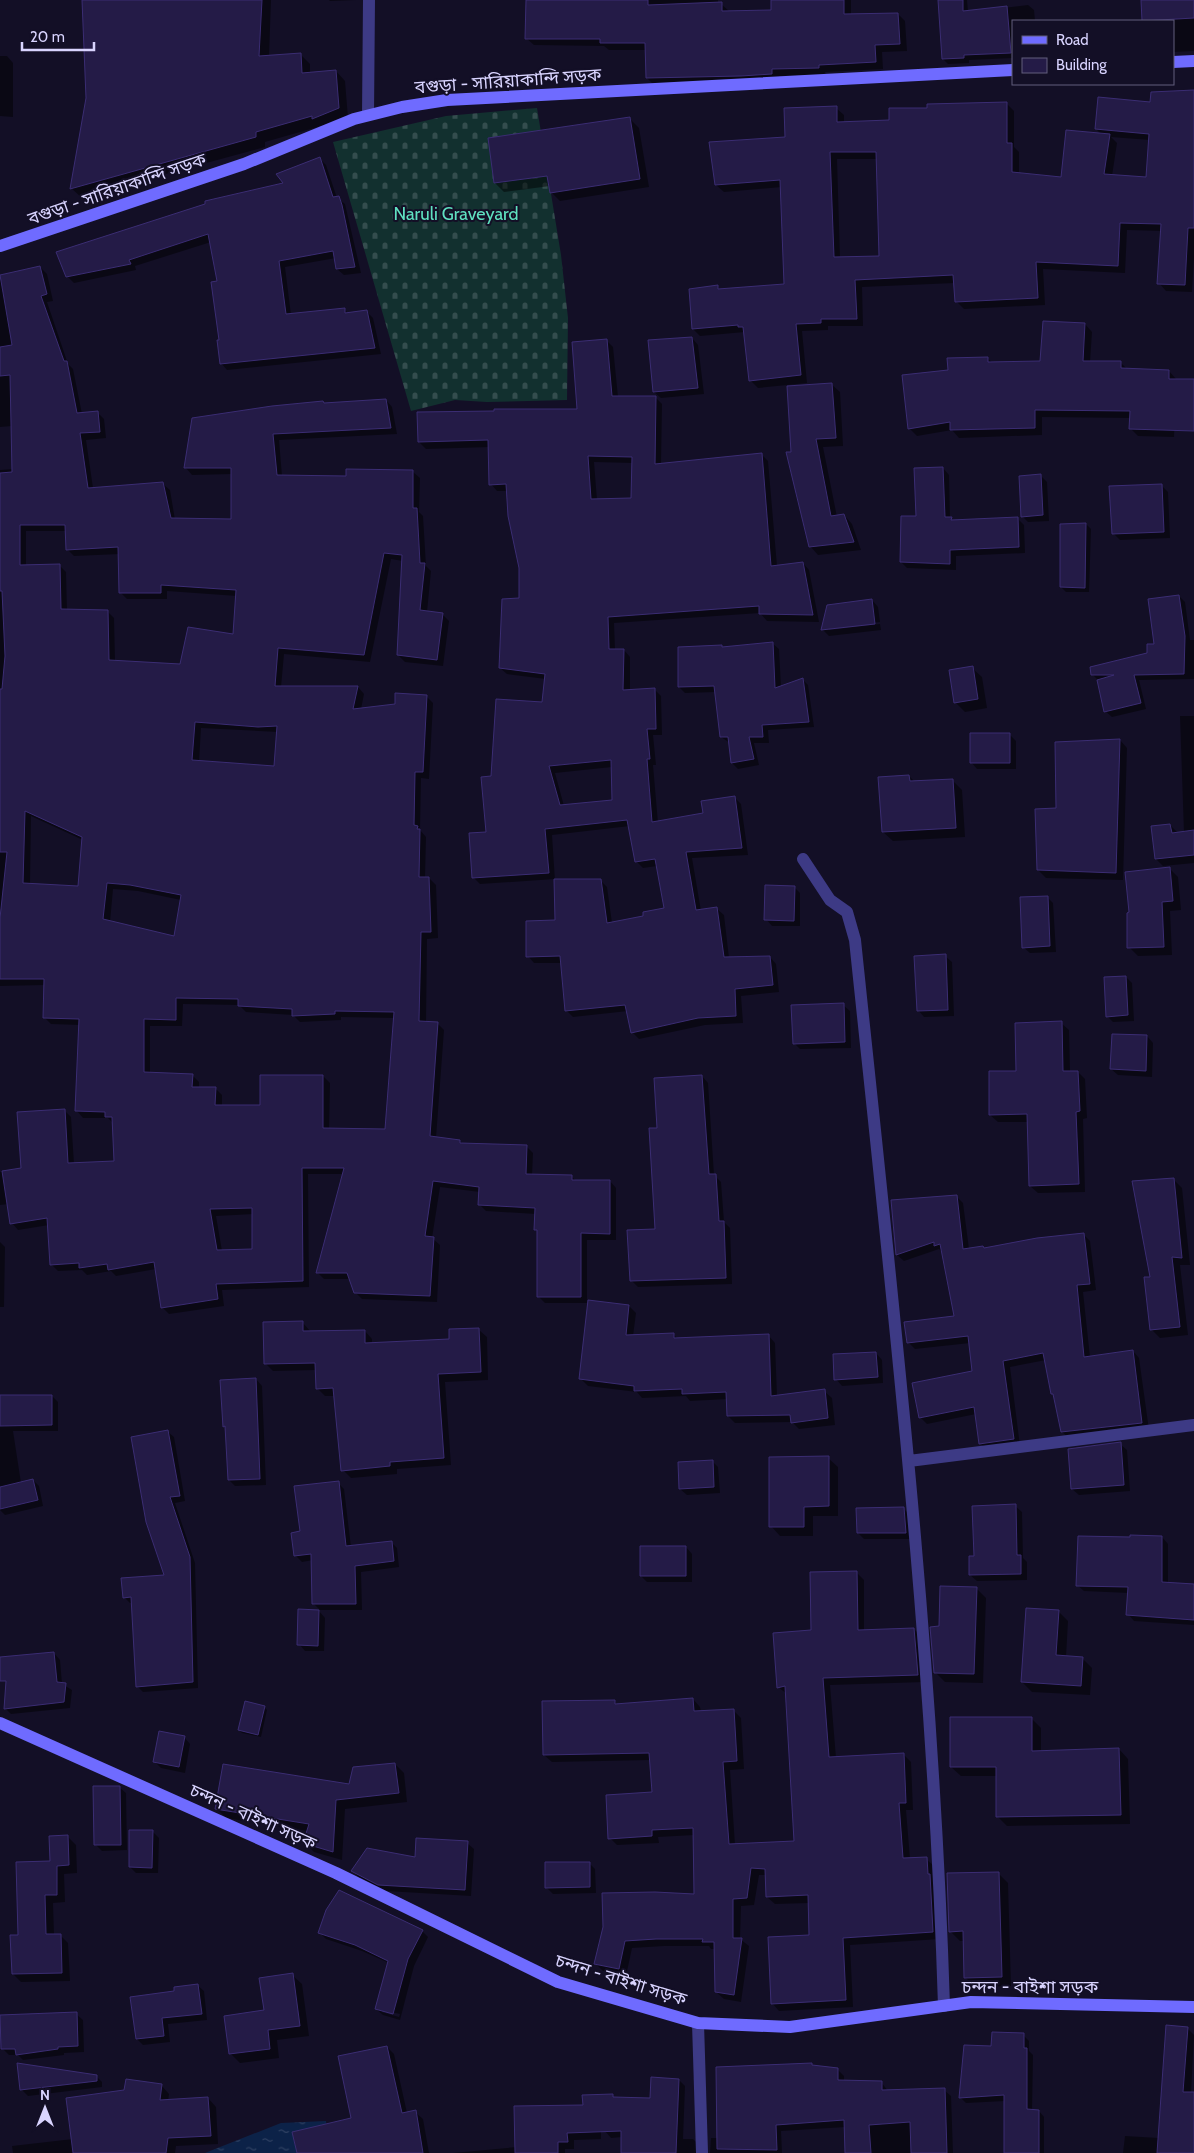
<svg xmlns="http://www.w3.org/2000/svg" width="1194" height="2153" viewBox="0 0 1194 2153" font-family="Cabin,'Noto Sans Bengali',sans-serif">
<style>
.cemetery{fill:url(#cemetery-stones)}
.water{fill:url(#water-ripples)}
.shadow{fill:#0007;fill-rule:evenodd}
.building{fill:#241b47;stroke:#3b2d73;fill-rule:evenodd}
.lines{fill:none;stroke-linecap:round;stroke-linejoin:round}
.minor{stroke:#3d3a85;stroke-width:12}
.tertiary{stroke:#3d3a85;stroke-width:12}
.secondary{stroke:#6f6bff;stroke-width:12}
.labels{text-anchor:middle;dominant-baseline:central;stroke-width:4;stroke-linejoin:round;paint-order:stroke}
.street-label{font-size:18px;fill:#d9d4ff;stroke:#130f26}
.park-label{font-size:18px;fill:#5fe0c0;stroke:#130f26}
</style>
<defs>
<pattern id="cemetery-stones" width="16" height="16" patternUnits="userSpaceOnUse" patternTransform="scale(1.25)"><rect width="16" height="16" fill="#12302f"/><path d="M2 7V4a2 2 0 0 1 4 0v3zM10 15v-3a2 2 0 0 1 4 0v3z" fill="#344d4e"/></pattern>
<pattern id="water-ripples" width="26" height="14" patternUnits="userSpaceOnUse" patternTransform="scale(1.25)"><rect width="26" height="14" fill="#0c2248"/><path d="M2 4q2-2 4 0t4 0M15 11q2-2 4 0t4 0" fill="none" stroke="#2f4163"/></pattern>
</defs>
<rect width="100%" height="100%" fill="#130f26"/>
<path class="cemetery" d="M537,108L561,255L568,318L567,400L487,402L455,400L411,411L333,142L446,116Z"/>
<path class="water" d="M326,2121L328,2146L345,2153H205L281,2123Z"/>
<path class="shadow" d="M83,0H271L269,56L300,54L310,64V73L336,71L345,81L348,118L323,128L321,126L265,142V147L81,197L71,188L88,98Z
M329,0H356L330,1Z
M527,0H718V4H721L729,11L773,12V0H851V15L898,14L905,21L907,51L882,52L883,69L825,72L826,75L779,76V81L654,85L647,78L646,50H609L604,46L534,45L526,38Z
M939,0H967L968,12L1028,5L1034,10L1035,21H1013V58L969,60V63L948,64L943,59Z
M1141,0H1194V51L1173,52V21H1142Z
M0,56H7L13,63V117L0,116Z
M1194,91V258L1192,292L1166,291L1159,283L1162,231L1127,230L1125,273L1043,269L1045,305L964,309L956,301L955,283L862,287L863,326H828V330L802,331L807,383L758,388L750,380L745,332L700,336L693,329L717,286L721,290L785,285L782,187L724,192L716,185L786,138L836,108L844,115V123L891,121L929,109L1006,103L1014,111V147L1019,152V174L1062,178L1102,135L1096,129L1151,103ZM1111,137L1150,140L1147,179L1112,176L1117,143ZM837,159H878L881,257L840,258Z
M630,119L639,128L649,187L560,201L551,192L550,186L504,192L495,183Z
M319,158L326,165L337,198L345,204L361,273L344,275L337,269L336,258L285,267L291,315L344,309L349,314L366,311L373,318L381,354L227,370L221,363L218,282L211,242L135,266L136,270L74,283L67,276L286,184Z
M40,267L47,274L53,301L47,302L68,364L73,369L82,414L98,413L104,419L106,438L86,440L93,488L163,484L170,490L175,520H233V474L192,475L186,468L325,404L386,400L392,407L397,434L279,440L282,476L347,478L413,472L420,478L419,512L423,516L426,566L431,571L427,612L442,614L449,621L443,666L405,662L398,655L403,561L391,559L370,662L284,654L281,687H358L364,694L361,709L396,705L426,696L433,703L429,779L421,778L420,830L426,837L425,878H429L436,885L438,938L427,939L426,1023H437L444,1030L436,1138L460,1141L463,1144L526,1146L533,1153L532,1176H571L576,1181H610L616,1188V1240H587V1303H545L538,1296V1232L536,1230V1214L486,1211L479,1204L480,1192L440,1187L432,1238L440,1245L437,1302L362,1299L355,1292L350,1279H324L318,1273L344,1174H308L309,1287L222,1290L224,1306L169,1314L162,1307L156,1269L116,1276L111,1271L87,1275L82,1270L58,1271L51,1264L49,1225L18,1230L12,1223L9,1204L0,1205V1172L22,1169L64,1110L71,1117L74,1164L115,1162L114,1124L108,1118H83L77,1111L80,1025L51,1024L44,1017L45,985L0,986V470L13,469L12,426L0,427V276ZM26,531H67V549L74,556L120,554V592L127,599H167V591L237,596L234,635L181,665L115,661L114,618L108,612L67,611L66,572L59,565L26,566ZM201,728L278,732L276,767L199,762ZM31,816L83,840L79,887L30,884ZM113,889L138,891L181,900L175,937L110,922ZM183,1004L239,1005L246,1012L293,1015L300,1022L341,1020V1017L394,1018L386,1130H329L330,1083L323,1076L261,1107H222V1095L215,1088H199V1082L192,1075L150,1073V1026H182ZM254,1214V1250L222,1251L216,1216Z
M1085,324L1092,332L1090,362H1120L1128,370L1169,371L1176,379L1174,437L1138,436L1130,428L1131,418L1042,417V435L959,438L952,430L917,436L909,428L949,371L987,358L993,363L1041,362Z
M692,338L698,345L704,394L661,398L654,392Z
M606,340L613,347L618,397H655L662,404L661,464L761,454L768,461L777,566L803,563L809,570L819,622L767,621L760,613L614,623L615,650H624L630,657V691L654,689L661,696L662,735H653L656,765H653L658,823L704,814L734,797L741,804L748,855L692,858L701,911L717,909L724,915L729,958L770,957L776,964L779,992L741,996L743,1023L705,1025L639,1039L632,1032L628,1011L573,1017L566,1010L561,963H534L528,956L556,921L555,879L480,884L473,877L487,833L492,777L543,704L546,679L507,674L500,668L521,600V568L508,491H497L491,484L490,447L426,449L419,442L578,410ZM594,462L633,463L632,499L597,500ZM612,767L613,801L564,806L555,773ZM630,826L636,861L643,868L657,866L666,909L645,917L612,923L607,887L600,880L555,881L552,835Z
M831,384L840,392L843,446L823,447L837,517L844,515L852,524L861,550L818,555L810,546L793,453Z
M943,468L949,475L950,519L954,521L1018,519L1024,525L1025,553L956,556V570L907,568L901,562L917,518Z
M1041,476L1047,482L1049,521L1028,522L1022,516Z
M1161,485L1168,492L1170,538L1120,540L1114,534Z
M1086,524L1091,529L1089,592H1066L1061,587Z
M1179,596L1185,602L1190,640H1194V679L1139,680L1146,709L1112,717L1105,711L1098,680L1092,674L1148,654L1155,645Z
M872,600L878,607L880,622L829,628V630L880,624L881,630L829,636L823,630Z
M772,643L779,649L781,687L802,679L808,685L814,727L768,730L769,743H754L759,765L738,769L732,763L730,743L721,737L716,692L685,693L679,687L721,646L723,648Z
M972,668L982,677L987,708L965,712L955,702Z
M1180,716H1194V863L1163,866L1156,859L1170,825L1178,833H1184Z
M1010,735L1016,741V769H977L971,762Z
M1120,740L1127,748L1123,880L1046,878L1038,870L1058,809Z
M909,776L915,782L952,780L962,790L965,837L893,841L883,832Z
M1169,868L1178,877L1181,910L1170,911L1172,955L1138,956L1129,947Z
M794,887L800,893V926H772L766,919Z
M1047,897L1053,903L1056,952L1030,953L1023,947Z
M945,956L952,962L954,1016L924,1017L918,1010Z
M1126,977L1132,983L1134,1021L1113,1022L1107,1016Z
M843,1005L850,1011L851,1048L800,1049L794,1043Z
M1061,1023L1069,1030L1070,1072H1078L1085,1079L1087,1118L1083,1119L1085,1192L1038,1193L1030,1186L1028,1122H998L990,1115L1018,1072Z
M1147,1036L1153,1043L1152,1077L1118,1075L1111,1069Z
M702,1076L708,1083L714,1175L721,1182L724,1222L730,1228L732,1284L638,1287L631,1280L657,1230L658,1129Z
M1173,1179L1182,1188L1190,1265H1180L1188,1335L1160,1338L1151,1329V1278Z
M957,1197L963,1203L969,1249H985L1083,1234L1090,1241L1096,1290L1083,1292L1090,1357L1133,1351L1139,1358L1149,1430L1069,1438L1062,1432L1046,1360L1010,1367L1020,1446L987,1450L980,1443L976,1414L927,1424L920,1417L974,1372L970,1343L915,1349L908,1342L956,1318L942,1252L939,1249L904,1261L897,1255L892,1202Z
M0,1242L5,1247L4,1307H0Z
M629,1306L636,1313L633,1336L673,1334L678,1339L768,1335L775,1343L777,1396L824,1391L832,1398L835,1425L799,1429L792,1422L735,1423L728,1416V1399L690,1401L686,1396L642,1398L637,1392L588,1386L580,1378Z
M303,1323L311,1332L365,1331L372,1339V1344L451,1340L479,1330L487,1337L488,1380L445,1382L451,1465L397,1469V1474L351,1478L343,1470L335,1396H325L317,1388V1370L273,1371L265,1363Z
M876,1353L882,1360L883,1383L842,1386L836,1379Z
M256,1379L262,1386L266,1485L235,1486L229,1480L227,1429L224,1426Z
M0,1396H52L58,1402V1431H13L21,1483L33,1480L39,1486L43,1506L5,1515L0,1510Z
M168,1432L174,1437L185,1501L175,1503L195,1563L198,1688L143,1692L137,1686L133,1603H130L124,1597L165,1576Z
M1120,1444L1127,1450L1130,1491L1079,1495L1072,1489Z
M828,1458L838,1467V1516H813V1536H780L771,1526Z
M712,1461L718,1467L720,1493L687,1495L680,1489Z
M338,1483L344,1489L351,1547L391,1542L397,1548L399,1567L361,1572L362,1610H320L314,1604L313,1560L302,1562L296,1556L292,1534L301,1532Z
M1015,1506L1022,1512L1023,1558L1027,1562V1580L977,1581L970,1575L975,1558Z
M904,1509L910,1515L912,1539H864L858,1533Z
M1162,1537L1168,1544V1584L1194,1585V1625L1134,1621L1128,1614L1129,1593L1084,1591L1077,1585Z
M686,1547L692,1554V1582H647L641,1576Z
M856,1572L864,1580V1631L914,1629L921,1636L925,1682L830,1685L836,1758L904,1755L911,1762L913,1810H906L910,1859H926L934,1866L940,1939L850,1945L853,2007L779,2011L772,2003L810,1936V1903L775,1904L767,1897L766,1875H759L754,1905L741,1906L740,1939L749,1946L741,2002L724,1999L716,1992V1949H711L709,1946H664L632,1948L626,1976L603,1971L595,1963L604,1927L696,1895L694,1835L658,1837L659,1843L617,1845L610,1838L653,1793L651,1760L552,1762L544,1755L614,1701L618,1705L693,1699L700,1707L701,1712L733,1710L741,1718L744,1769L730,1770L735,1845L795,1842L787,1694L778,1687L812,1631Z
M976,1588L986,1598L983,1683L945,1682L935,1672L940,1628Z
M319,1611L325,1618L324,1651H305L299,1644Z
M1058,1611L1068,1621L1066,1657L1082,1658L1092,1668L1090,1695L1032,1692L1022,1682Z
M54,1653L60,1660L62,1684L72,1690L70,1708L11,1714L5,1708Z
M264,1707L267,1710L261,1737L242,1733L239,1730Z
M1032,1719L1041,1728V1752L1119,1749L1128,1759L1130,1824L1007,1826L998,1817V1776H961L951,1767Z
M184,1737L190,1744L185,1773L161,1768L155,1762Z
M395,1764L404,1773L407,1802L345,1809L342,1860L314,1852L305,1843L308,1831L226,1818L217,1809L350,1786Z
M119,1787L126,1793L127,1850L102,1851L96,1845Z
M152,1831L159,1838L158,1873H136L130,1867Z
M67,1836L76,1845L77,1873L64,1874L65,1902L53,1903L54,1935H60L68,1943L70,1981L21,1982L13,1974L20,1936Z
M467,1843L474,1849L471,1896L386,1891L359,1878L353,1871L416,1858Z
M589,1863L595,1869L596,1893L553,1894L547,1888Z
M998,1873L1008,1883L1011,1986L975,1987L966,1978L965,1941H960L950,1931Z
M422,1931L428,1937L414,1966L400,2020L383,2015L376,2009L389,1963L362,1951L326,1939L320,1933ZM382,2010L400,2014L399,2017L382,2012Z
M292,1975L302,1984L309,2036L277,2040L279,2058L240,2063L230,2053Z
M197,1985L204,1991L207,2020L168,2024L170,2042L143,2045L137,2039L176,1993Z
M76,2014L83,2020L84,2052L64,2053V2055L23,2060L18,2055H9L3,2049Z
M1188,2029L1194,2035L1191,2093L1194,2094V2153H1123L1125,2136L1159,2138Z
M1023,2035L1029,2041V2051L1033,2055L1032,2111H1039L1044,2117V2153H1005V2101L966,2103L960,2097L965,2046L992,2048Z
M387,2047L394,2054L407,2113L415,2112L423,2119L429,2153H298L353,2119Z
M812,2064L814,2066L837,2069L844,2076V2081L881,2082L888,2091L944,2090L951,2096L953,2153H847L846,2127L781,2131L782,2153H710L711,2138H718Z
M96,2076L102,2082V2087L28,2096L21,2089Z
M679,2080L685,2086L683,2139H693L699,2145L700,2153H623L622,2137L611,2138L605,2131L601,2120V2139L574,2140V2149H565V2153H453L517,2147L594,2106L652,2099Z
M161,2085L169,2094L168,2101L208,2098L216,2107L218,2144L176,2146L175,2153H13L12,2146L73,2139Z"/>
<path class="building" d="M82,0H262L259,56L301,53L302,73L336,70L339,108L312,119V116L256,132V137L70,189L86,98Z
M526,0H648V5L722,2V11L771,10V0H844V14L898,13L900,44L875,45L876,62L819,65V68L772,69V74L741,76L646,78L645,43H600V39H525Z
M938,0H963V11L1007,6L1011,53L964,55V58L942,59Z
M1141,0H1194V18L1142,21Z
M1194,90V228H1188L1185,285L1157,284L1161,224L1120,223L1118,266L1036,262L1038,298L955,302L953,275L855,280L857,319H821V323L796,324L801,375L749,381L743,327H738V325L692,329L689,289L718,285V289L784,284L780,180L715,185L709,142L785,137L784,108L837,106V122L889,120V108H927V104L1007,102V143H1012V172L1061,177L1066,130L1110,134L1104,174L1146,177L1149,134L1095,129L1098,97L1150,102L1151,92ZM830,152H876L879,256L834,257Z
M630,117L640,179L550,193L547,176L494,183L488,138Z
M320,157L333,197L339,196L342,205L355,267L336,269L333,251L279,261L286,314L345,308V313L367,310L375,348L220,364L217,340H219L211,282L217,281L208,234L129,260L131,264L66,277L56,252L205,204V201L283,183L276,174Z
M40,266L47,294L41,296L64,361H67L77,413L98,411L100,432L80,433L88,488L163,482L171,518L231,519V468H184L192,418L272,406L323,401L324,403L386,399L391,428L273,434L277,475L346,476V469L413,470V508H417L420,563H425L420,610L443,613L437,660L397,655L402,555L384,553L364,655L278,648L275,686H358L353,709L395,704V693L427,695L423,772H415L414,825L418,826L417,829H420L419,877H429L431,932H421L419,1021L438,1022L430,1136L460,1140V1143L527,1145L526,1174L572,1175V1180H610V1234L581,1233V1297H537V1230H534L535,1208L478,1205L479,1187L433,1181L425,1236L434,1237L430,1296L354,1293L347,1273H316L344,1168H302L303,1281L216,1284L218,1299L161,1308L154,1262L108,1270L107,1264L79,1268V1263L50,1265L47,1218L10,1224L2,1171L21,1168L17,1112L65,1109L68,1163L114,1161L112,1117H105V1112L75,1111L79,1019L43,1018L44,979H0V918L7,852H0V689H2L5,656L2,591H0V473L12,472L10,375L0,376V347L12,345L0,275ZM20,525H65L66,550L118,547L119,593H161V585L236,590L233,634L188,627L180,664L109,660L108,610L61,609L60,564L20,565ZM195,722L258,727L277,726L274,766L192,760ZM25,811L82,837L78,886L23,883ZM107,883L130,885L181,895L174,936L103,919ZM176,998L238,999V1006L292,1009V1016L335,1014V1011L394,1012L385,1129L323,1128V1075H260V1105H215L216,1087H192L193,1074L144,1072V1019L176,1020ZM252,1208V1249L217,1250L210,1209Z
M1043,321L1085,323L1083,361H1121V368L1169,370V379H1194V431L1129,429L1130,411L1035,410V428L950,430V422L908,429L902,375L948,370L947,358L988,357V362L1040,361Z
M692,337L698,388L653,392L648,340Z
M607,339L612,396H656L655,464L762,453L771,566L803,562L813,615L759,614V606L608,617L609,649H624L623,690L655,688L656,729H647L650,759H647L652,822L703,813L701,801L735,796L742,848L686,852L696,910L717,907L724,957L770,956L773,985L735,989L736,1016L698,1018L631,1033L625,1005L565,1011L560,956L526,957V921L555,920L554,879H601L607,923L643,916V912L664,908L655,859L635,862L627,820L545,829L549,873L472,878L469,833L486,832L481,777L491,776L496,699L542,702L545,674L499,668L502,599L519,598V568L508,516L506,484L489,485L488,440L418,442L417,412L494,411V409H577L572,342ZM588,456L632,457L631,498L591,499ZM611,760L612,800L560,805L549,766Z
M832,383L836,438L816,439L831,516L844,514L854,542L809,547L786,452H791L787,386Z
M943,467L945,517H952L951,520L1018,517L1019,547L950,550V564L900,562L901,516H916L914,468Z
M1041,474L1043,515L1021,517L1019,476Z
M1162,484L1164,532L1112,534L1109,486Z
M1086,523L1085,588L1060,587V524Z
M1179,595L1185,636L1184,674L1134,675L1141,703L1104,712L1097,680L1114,675H1091L1090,667L1147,653V644H1154L1148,599Z
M872,599L875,624L821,630L827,605Z
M773,642L775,688L803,678L809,722L762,725L763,737H749L754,759L731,763L728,737H720L714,686L678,687V647L722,645V647Z
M973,666L978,699L954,703L949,670Z
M970,733H1010V763H970Z
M1120,739L1116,873L1037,870L1035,809L1056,808L1055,742Z
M909,775L910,781L953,779L956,828L882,832L878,777Z
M1170,824L1172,833L1194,830V855L1155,859L1151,826Z
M1170,867L1173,901L1162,902L1164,947L1127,948V913L1129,912L1125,872Z
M765,885L795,886L794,921L764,920Z
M1048,896L1050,946L1022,948L1020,897Z
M946,954L948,1010L917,1011L914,956Z
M1126,976L1128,1015L1106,1017L1104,977Z
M844,1003L845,1042L793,1044L791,1005Z
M1062,1021L1063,1071H1078L1080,1111L1076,1112L1079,1184L1029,1186L1027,1114L989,1115V1071H1016L1015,1023Z
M1112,1034L1147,1035L1146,1071L1110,1069Z
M702,1075L709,1174H716L719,1221H724L726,1278L630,1281L627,1230L655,1229L649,1128H657L654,1078Z
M1174,1178L1182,1258L1172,1257L1180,1327L1150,1330L1144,1277H1150L1132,1181Z
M957,1195L963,1249L983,1246L984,1248L1037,1238L1084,1233L1090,1284L1077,1285L1084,1357L1133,1350L1142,1423L1061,1432L1053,1394H1051L1043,1353L1003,1361L1014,1439L979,1444L974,1407L919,1418L912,1383L972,1371L968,1336L907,1343L904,1322L954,1316L940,1244L934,1246V1242L896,1255L891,1200Z
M588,1300L629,1305L626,1335L674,1333V1338L769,1334L771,1396L825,1389L828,1418L791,1423L790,1415L727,1416L726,1392L682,1394V1389L634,1391V1386L579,1379Z
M303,1321V1331L365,1330V1343L449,1339V1329L479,1328L481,1372L438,1374L444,1458L390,1462V1466L341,1471L333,1388L316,1389L315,1363L264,1364L263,1322Z
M876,1352L878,1377L834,1380L833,1354Z
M256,1378L260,1479L228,1480L225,1426L223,1427L220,1380Z
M0,1395H52V1425L0,1426Z
M168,1430L180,1496L170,1497L190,1557L193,1682L136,1687L131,1597L123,1598L121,1578L164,1575L146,1522L131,1437Z
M1121,1442L1124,1485L1071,1489L1068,1449Z
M829,1456V1506L804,1507V1527H769V1457Z
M713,1460L714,1487L679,1489L678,1462Z
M33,1479L38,1500L0,1509V1487Z
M339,1481L346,1546L392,1541L394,1561L355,1566L356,1604H312L311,1554L294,1556L291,1533L300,1531L294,1486Z
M1016,1504L1017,1555H1021V1574L969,1575V1556H974L972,1506Z
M904,1507L906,1533H857L856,1508Z
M1130,1535L1162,1536V1582L1194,1584V1620L1126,1615L1128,1587L1076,1586L1078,1536L1130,1537Z
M640,1546H686V1576H640Z
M857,1571L858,1630L914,1628L918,1675L823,1678L829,1757L904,1753L906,1803H899L903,1858L927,1857L928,1874H930L933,1932L843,1938L846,2000L771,2004L768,1937L809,1935L808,1895L766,1897L765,1869L751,1868L747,1898L733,1899V1938H742L734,1995L715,1992L714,1942H702L703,1939H656L625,1941L619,1969L594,1964L603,1927L602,1893L655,1892L694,1894L693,1828L652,1830V1836L608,1839L606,1795L652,1792L649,1753L543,1755L542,1701L615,1700V1704L693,1698L694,1711L734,1709L737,1761L723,1762L729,1844L794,1841L785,1686L777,1688L773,1633L811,1630L810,1572Z
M940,1586L977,1587L974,1674L934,1673L930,1627L939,1626Z
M1026,1608L1059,1610L1056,1655L1083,1657L1081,1686L1021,1682Z
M298,1609L319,1610L318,1646L297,1645Z
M54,1652L57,1682L66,1683L64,1702L4,1709L6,1681H0V1657Z
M245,1701L265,1706L258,1735L238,1730Z
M950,1717H1032V1751L1119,1748L1121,1815L996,1817V1767H950Z
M159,1731L185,1736L179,1767L153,1762Z
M395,1763L399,1793L336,1800L333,1852L303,1843L309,1824L215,1809L223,1764L349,1784L353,1767Z
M93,1786H120L121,1845H94Z
M129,1830H153L152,1868L129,1867Z
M68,1835L69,1865L57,1866V1895H45L46,1934H61L62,1973L12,1974L10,1935H18L16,1862L50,1861L49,1836Z
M416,1838L468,1841L465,1890L378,1885L351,1871L367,1848L415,1857Z
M545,1862H590V1887L545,1888Z
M999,1872L1002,1977L964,1978L963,1931L949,1932L947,1873Z
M339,1890L423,1930L408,1959L393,2014L375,2009L388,1961L355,1945L318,1933L326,1910Z
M293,1973L300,2026L268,2030L270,2049L229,2054L224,2016L264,2010L259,1978Z
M198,1984L202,2014L162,2018L164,2036L136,2039L130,1997L174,1991V1987Z
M77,2012L78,2046L58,2047V2049L16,2055L15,2049H1L0,2015Z
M1166,2025L1188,2027L1183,2092H1194V2153H1157Z
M992,2032L1024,2033V2048H1027V2109L1039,2110V2153H1004V2095L959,2098L964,2045L991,2046Z
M387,2046L402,2113L416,2110L423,2153H297L292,2132L351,2118L338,2056Z
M17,2063L97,2075V2081L20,2090Z
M812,2063V2065L838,2068V2080L882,2081V2090L945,2088L947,2153H911L910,2122L869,2125L871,2153H845L844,2120L776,2125L777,2150L717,2149L716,2067Z
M651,2077L679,2079L676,2153H621V2131L567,2133L568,2142H558V2153H515L514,2106L583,2105L582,2095L613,2094V2097L650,2098Z
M126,2079L162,2084L160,2100L208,2097L211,2136L168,2138L166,2153H73L66,2098L124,2090Z"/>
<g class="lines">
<path class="minor" d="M368,115L369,0
M803,859L830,900L847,912L855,940C892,1295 933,1649 944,2006
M909,1461L1194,1425"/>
<path class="tertiary" d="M698,2023L702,2153"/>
<path class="secondary" d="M1173,62L1194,61
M0,246L244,164L354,119L402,107L447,100L1013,70
M0,1723L336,1873L558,1982L698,2023L790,2027L971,2002L1194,2007"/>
</g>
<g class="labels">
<g class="street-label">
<text transform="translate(508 81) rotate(-4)">বগুড়া - সারিয়াকান্দি সড়ক</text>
<text transform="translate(117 189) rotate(-19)">বগুড়া - সারিয়াকান্দি সড়ক</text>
<text transform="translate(253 1817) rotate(24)">চন্দন - বাইশা সড়ক</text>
<text transform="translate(621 1980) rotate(17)">চন্দন - বাইশা সড়ক</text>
<text x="1030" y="1987">চন্দন - বাইশা সড়ক</text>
</g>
<g class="park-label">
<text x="456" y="214">Naruli Graveyard</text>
</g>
</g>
<rect x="1012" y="20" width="162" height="65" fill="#130f26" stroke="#625e7d"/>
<rect x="1022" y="36" width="25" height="8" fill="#6f6bff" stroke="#625e7d"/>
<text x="1056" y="45" font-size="15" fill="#d9d4ff">Road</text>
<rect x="1022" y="58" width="25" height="15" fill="#241b47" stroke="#625e7d"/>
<text x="1056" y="70" font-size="15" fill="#d9d4ff">Building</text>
<g transform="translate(45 2108)" stroke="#130f26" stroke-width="4" paint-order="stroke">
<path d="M0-4L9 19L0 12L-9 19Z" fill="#d9d4ff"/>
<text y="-8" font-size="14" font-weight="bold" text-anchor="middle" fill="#d9d4ff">N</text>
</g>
<path d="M22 42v8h72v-8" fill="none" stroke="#d9d4ff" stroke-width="2.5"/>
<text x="30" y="42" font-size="15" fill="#d9d4ff" stroke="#130f26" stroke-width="4" paint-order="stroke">20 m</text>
</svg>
